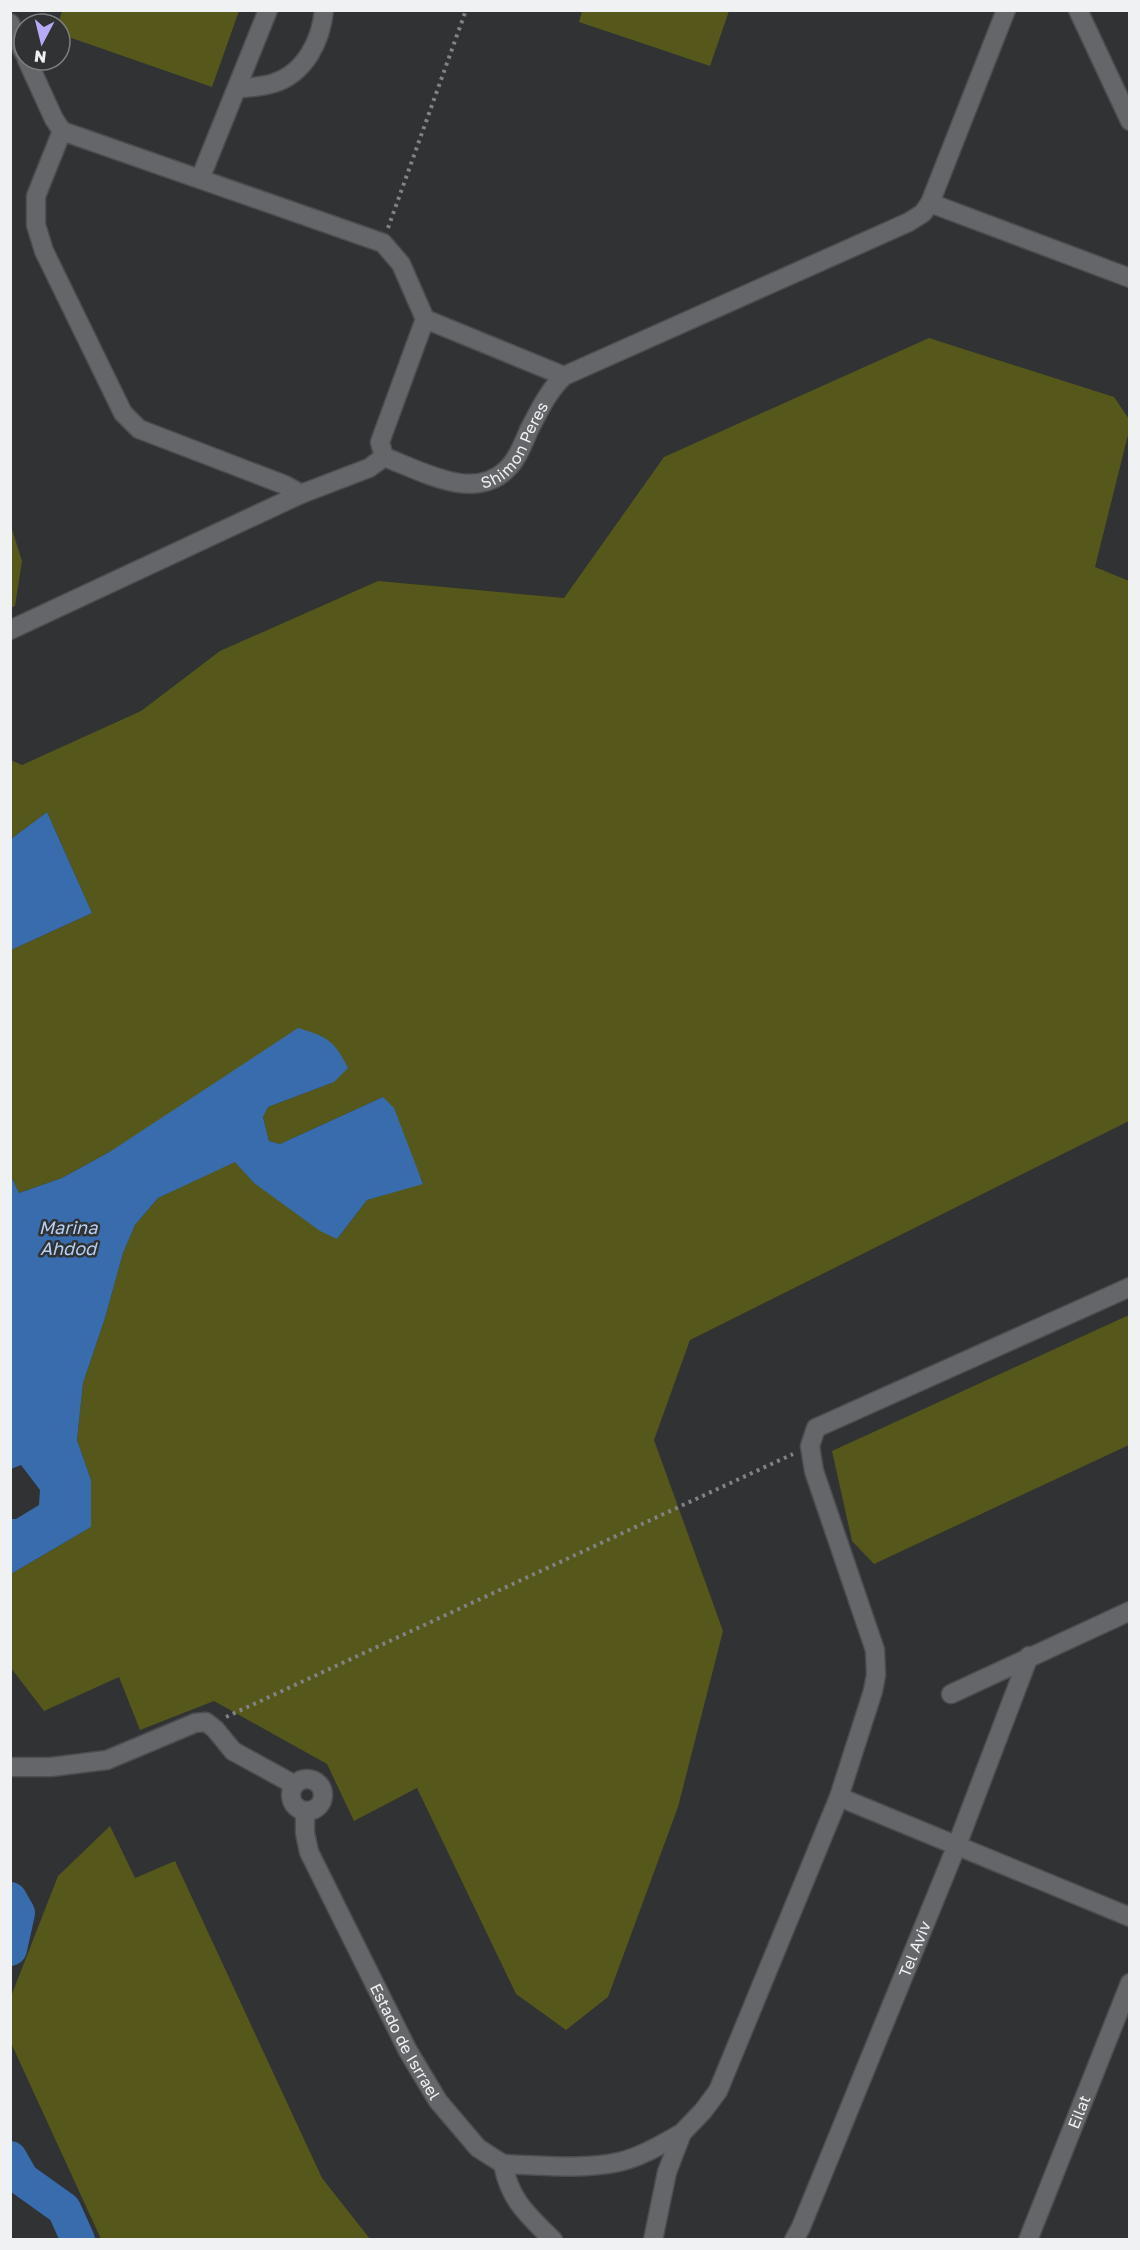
<svg xmlns="http://www.w3.org/2000/svg" width="1140" height="2250" viewBox="0 0 1140 2250" font-family="'Golos Text',sans-serif">
<style>
.green{fill:#55581a}
.water{fill:#396cac}
.lines{fill:none;stroke-linecap:round;stroke-linejoin:round}
.river{stroke:#396cac;stroke-width:34}
.minor-casing{stroke:#4c4d4f;stroke-width:21}
.path{stroke:#808284;stroke-width:4;stroke-dasharray:3 4.5;stroke-linecap:butt}
.minor{stroke:#646669;stroke-width:18}
.labels{text-anchor:middle;dominant-baseline:central;stroke-width:5;stroke-linejoin:round;paint-order:stroke}
.street-label{font-size:16px;fill:#eff1f2;stroke:#303234}
.water-label{font-size:18px;font-style:italic;fill:#b5d0f4;stroke:#303234}
</style>
<rect width="100%" height="100%" fill="#303234"/>
<path class="green" d="M62,11V10L239,11L212,87L60,34V24H58Z
M582,11V10L729,11L710,66L579,22Z
M929,338L1114,397L1129,419V431L1095,567L1129,581V1121L690,1340L654,1440L723,1631L678,1807L608,1997L566,2030L516,1994L417,1788L354,1821L327,1764L214,1701L140,1730L119,1677L44,1711L11,1668V1574L91,1527V1480L77,1440L83,1383L105,1318L123,1253L135,1225L158,1198L235,1161L254,1183L337,1239L367,1200L423,1183L383,1097L280,1144L269,1141L263,1117L268,1107L334,1082L111,1151L62,1178L19,1193L11,1176V950L92,913L47,812L11,839V760L22,765L141,711L220,651L378,581L564,598L664,457Z
M10,523L22,561L15,606L11,608Z
M1129,1315V1445L874,1564L852,1541L832,1451Z
M110,1826L135,1878L175,1861L322,2178L370,2239H101L11,2043L10,1999L58,1876Z"/>
<path class="water" d="M47,812L92,913L11,950V839Z
M298,1028C328,1037 334,1040 348,1068L334,1082L268,1107L263,1117L269,1141L280,1144L383,1097L394,1108L423,1184L367,1200L337,1239L320,1231L254,1183L235,1162L158,1198L135,1225L123,1253L105,1318L83,1383L77,1440L91,1480V1527L11,1574V1519H16L39,1505L40,1490L21,1465L11,1469V1176L19,1193L62,1178L111,1151Z"/>
<g class="lines">
<path class="river" d="M10,1899L18,1913L10,1949
M10,2158L22,2179L64,2209L78,2240"/>
<defs>
<g id="minor">
<path d="M1078,10L1130,121"/>
<path d="M10,23L24,53"/>
<path d="M27,60L54,119L62,131L36,196V225L44,251L123,413L139,429L285,485L301,494"/>
<path d="M237,89C249,87 262,87 274,83C305,73 321,41 324,10"/>
<path d="M62,131L383,243L401,264L425,319L380,442L384,457"/>
<path d="M200,179L268,10"/>
<path d="M930,203L1130,278"/>
<path d="M425,319L564,376"/>
<path id="s1" d="M10,630L301,494L369,468L384,457C420,470 473,502 506,470C517,460 523,444 529,430C539,411 548,391 564,376L909,222L923,213L930,203L1006,10"/>
<path d="M951,1694L1130,1611"/>
<path d="M10,1767H51L107,1760L195,1723L206,1722L215,1729L233,1751L295,1785"/>
<circle cx="307" cy="1795" r="16"/>
<path d="M839,1797L1130,1917"/>
<path id="s2" d="M305,1811V1833L309,1852L408,2051L438,2101L478,2148L503,2164C510,2201 528,2215 553,2240"/>
<path d="M503,2164C542,2165 581,2170 619,2162C641,2157 662,2144 682,2133"/>
<path d="M653,2240L667,2172L682,2133L703,2111L718,2091L839,1797L873,1691L876,1675L875,1650L814,1471L810,1446L816,1428L1130,1287"/>
<path id="s3" d="M794,2240L801,2227L957,1845L1029,1656"/>
<path id="s4" d="M1028,2240L1130,1983"/>
</g>
</defs>
<use href="#minor" class="minor-casing"/>
<path class="path" d="M388,228L466,10
M226,1717L793,1454"/>
<use href="#minor" class="minor"/>
</g>
<g class="labels">
<g class="street-label">
<text stroke="none"><textPath href="#s1" startOffset="567">Shimon Peres</textPath></text>
<text stroke="none"><textPath href="#s3" startOffset="315">Tel Aviv</textPath></text>
<text stroke="none"><textPath href="#s2" startOffset="254">Estado de Isrrael</textPath></text>
<text stroke="none"><textPath href="#s4" startOffset="138">Eilat</textPath></text>
</g>
<g class="water-label">
<text x="68" y="1227">Marina<tspan x="68" dy="21">Ahdod</tspan></text>
</g>
</g>
<rect width="1140" height="2250" fill="none" stroke="#eff1f2" stroke-width="24"/>
<g transform="translate(42 42) rotate(187)"><circle r="28" fill="#303234" stroke="#7c7e80" stroke-width="1.5"/>
<path d="M0-4.5L10 22L0 15L-10 22Z" fill="#b7abf7"/>
<text y="-9" font-size="16" font-weight="bold" text-anchor="middle" fill="#eff1f2">N</text>
</g>
</svg>
